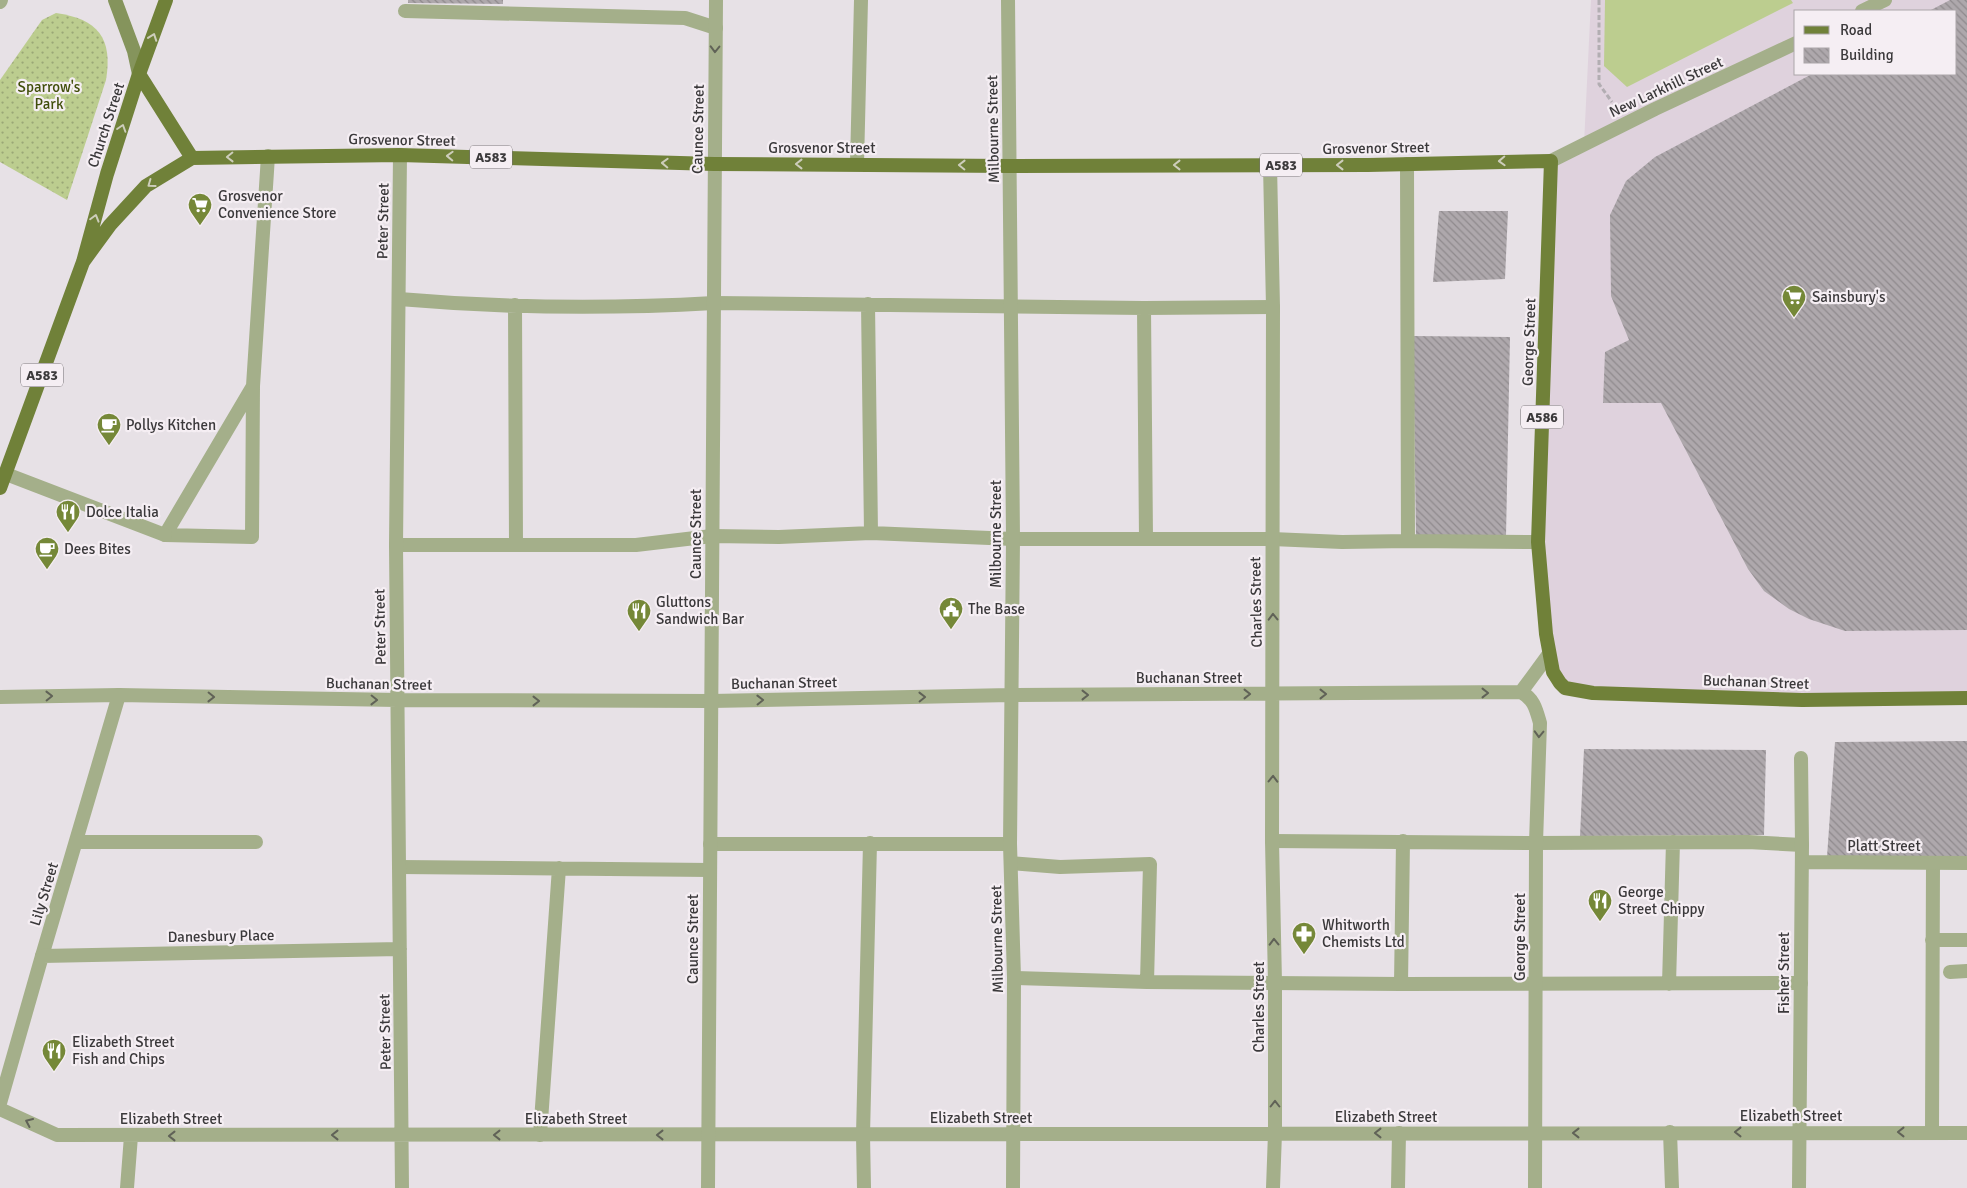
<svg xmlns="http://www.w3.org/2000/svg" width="1967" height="1188" viewBox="0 0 1967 1188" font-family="Signika,sans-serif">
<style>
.built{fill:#dfd2dd;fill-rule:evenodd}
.grass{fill:#bccd8f}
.garden{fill:url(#garden-dots)}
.building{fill:url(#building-back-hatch)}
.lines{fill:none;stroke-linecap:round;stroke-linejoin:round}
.path{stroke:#b2adb2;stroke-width:3;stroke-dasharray:5 2.5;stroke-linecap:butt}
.service{stroke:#a4af8a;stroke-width:14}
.minor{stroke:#a4af8a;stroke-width:14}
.tertiary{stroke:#a4af8a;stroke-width:14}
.secondary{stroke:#85945c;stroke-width:14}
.primary{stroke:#708139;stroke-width:14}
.oneway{stroke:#cdcdbb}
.oneway2{stroke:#606257}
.labels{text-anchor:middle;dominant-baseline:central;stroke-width:4.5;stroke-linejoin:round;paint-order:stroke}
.shield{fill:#f5eef3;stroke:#736f72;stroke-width:1}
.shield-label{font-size:14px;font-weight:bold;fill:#3b393b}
.park-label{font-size:15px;fill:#404e0a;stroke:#f5eef3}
.street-label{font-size:15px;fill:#3b393b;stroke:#f5eef3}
.poi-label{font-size:15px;fill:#3b393b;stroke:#f5eef3;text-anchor:start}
</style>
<defs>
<pattern id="garden-dots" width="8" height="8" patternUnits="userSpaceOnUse" patternTransform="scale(1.25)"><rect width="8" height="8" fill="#bccd8f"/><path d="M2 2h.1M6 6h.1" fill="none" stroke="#9aa776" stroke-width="1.8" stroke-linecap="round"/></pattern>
<pattern id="building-back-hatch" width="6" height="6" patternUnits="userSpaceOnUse" patternTransform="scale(1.25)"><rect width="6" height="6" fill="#aea8ac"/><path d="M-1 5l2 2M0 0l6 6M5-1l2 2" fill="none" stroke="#8f8a8d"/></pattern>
</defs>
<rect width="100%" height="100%" fill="#e7e1e6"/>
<path class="built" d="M1591,0H1967V698L1593,693L1560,683L1538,542L1551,161L1584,144ZM1796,11H1956V74H1796Z"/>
<path class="grass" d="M1605,0H1791L1793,3L1627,87L1604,66Z"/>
<path class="garden" d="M56,13C98,19 113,38 106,80L67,200L0,162V80L42,20Z"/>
<path class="building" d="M408,0H503V4L408,3Z
M1950,0H1967V630L1845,631L1809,619L1789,609L1764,591L1748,569L1661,403H1603L1605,352L1629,340L1611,296L1610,215L1626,181L1655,157L1812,74H1956V11H1929Z
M1439,211H1508L1505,279L1433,282Z
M1413,336L1510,337L1506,536H1416Z
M1967,741V857H1827L1835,742Z
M1584,749L1766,750L1764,835L1580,836Z"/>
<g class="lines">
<path class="path" d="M1599,0V84L1612,102"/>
<path class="service" d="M405,11L685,18L716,28
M857,164L861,0
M1407,164L1408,541
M399,299C503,308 610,309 714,303L1144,308L1273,307
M868,304L871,533
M515,305L516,545
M1144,308L1146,539
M253,386L165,535L252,537L253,386L268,156
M396,545H636L712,536L779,537L871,533L1013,539H1272L1342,542L1408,541L1538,542
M1272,841L1536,843L1748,842L1802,845
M77,842H256
M710,844H1010
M1011,863L1060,867L1150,864L1147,982
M400,867L710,870
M1932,940H1967
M42,956L119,695
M1950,972L1967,971
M1014,978L1147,982L1401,984L1801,983
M1401,984L1403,841
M1669,984L1673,842
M1670,1132L1672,1188
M1932,1132L1933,863
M540,1135L559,868
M864,1188L863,1135L870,843
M1398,1188L1399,1133"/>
<path class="minor" d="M1008,0L1013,539L1010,844L1014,978L1013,1188
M0,2L1,0
M1862,11L1885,0
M400,155L396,545L402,1188
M1551,161L1655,109L1796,43
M1270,165L1273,307L1272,841L1275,983V1133L1273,1188
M6,474L165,535
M1521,692L1549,654
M0,697L119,695L397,700L711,701L1011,695L1521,692C1534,699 1536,709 1540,723L1536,843L1535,1188
M1802,862L1967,863
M0,1103L42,956L400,949
M0,1109L57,1135L1967,1133
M127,1188L131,1136
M1799,1188L1802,845L1801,758"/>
<path class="tertiary" d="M708,1188L716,0"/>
<path class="secondary" d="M115,0L134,51L139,74"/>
<path class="primary" d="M139,74L192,158
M83,262L110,225L146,186L192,158L400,155L714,164L1010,166L1368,165L1551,161L1538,542L1546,634L1553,672L1560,683L1565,688L1593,693L1802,700L1967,698
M0,488L83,262L107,174L139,74L166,0"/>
</g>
<defs><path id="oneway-chevron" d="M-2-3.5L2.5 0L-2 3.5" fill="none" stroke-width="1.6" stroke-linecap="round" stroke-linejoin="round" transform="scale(1.25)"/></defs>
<g class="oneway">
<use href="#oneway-chevron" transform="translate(153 37) rotate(-70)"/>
<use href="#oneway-chevron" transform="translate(122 128) rotate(-72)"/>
<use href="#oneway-chevron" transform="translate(450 156) rotate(-178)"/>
<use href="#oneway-chevron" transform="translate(230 157) rotate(179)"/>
<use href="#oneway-chevron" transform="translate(1502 161) rotate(178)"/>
<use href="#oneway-chevron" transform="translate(665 163) rotate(-178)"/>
<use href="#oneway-chevron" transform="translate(799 164) rotate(180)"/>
<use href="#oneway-chevron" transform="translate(962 165) rotate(-179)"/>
<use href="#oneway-chevron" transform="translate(1177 165) rotate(180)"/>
<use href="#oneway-chevron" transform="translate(1340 165) rotate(180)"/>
<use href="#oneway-chevron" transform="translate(151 184) rotate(144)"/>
<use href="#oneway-chevron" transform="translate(95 218) rotate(-74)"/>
</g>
<g class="oneway2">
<use href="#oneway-chevron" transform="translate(715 49) rotate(91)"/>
<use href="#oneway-chevron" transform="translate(1273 617) rotate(-91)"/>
<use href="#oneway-chevron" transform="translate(1485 693)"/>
<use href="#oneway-chevron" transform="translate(1247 694)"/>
<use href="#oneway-chevron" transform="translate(1323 694)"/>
<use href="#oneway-chevron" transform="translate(1085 695)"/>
<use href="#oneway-chevron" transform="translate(49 696) rotate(-1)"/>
<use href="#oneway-chevron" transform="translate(211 697) rotate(1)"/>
<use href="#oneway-chevron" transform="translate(922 697) rotate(-1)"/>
<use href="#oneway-chevron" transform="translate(374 700) rotate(1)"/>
<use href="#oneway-chevron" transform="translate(760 700) rotate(-1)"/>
<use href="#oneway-chevron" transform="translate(536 701)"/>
<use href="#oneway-chevron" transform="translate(1539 734) rotate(92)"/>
<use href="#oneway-chevron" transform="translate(1273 779) rotate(-89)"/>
<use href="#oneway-chevron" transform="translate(1274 942) rotate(-91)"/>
<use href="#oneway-chevron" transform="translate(1275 1104) rotate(-90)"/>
<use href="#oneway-chevron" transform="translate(29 1122) rotate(-156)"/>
<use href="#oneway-chevron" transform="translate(1738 1132) rotate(-180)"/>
<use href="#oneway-chevron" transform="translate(1901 1132) rotate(180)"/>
<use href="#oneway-chevron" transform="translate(1378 1133) rotate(180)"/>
<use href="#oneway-chevron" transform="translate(1576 1133) rotate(180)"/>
<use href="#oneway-chevron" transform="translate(335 1135) rotate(180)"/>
<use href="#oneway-chevron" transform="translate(497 1135) rotate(180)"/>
<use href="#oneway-chevron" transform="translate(660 1135) rotate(180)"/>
<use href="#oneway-chevron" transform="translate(172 1136) rotate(180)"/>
</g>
<defs>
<symbol id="supermarket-pin" viewBox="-11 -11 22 30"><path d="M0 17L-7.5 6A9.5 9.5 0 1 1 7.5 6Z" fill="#758838" stroke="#f5eef3"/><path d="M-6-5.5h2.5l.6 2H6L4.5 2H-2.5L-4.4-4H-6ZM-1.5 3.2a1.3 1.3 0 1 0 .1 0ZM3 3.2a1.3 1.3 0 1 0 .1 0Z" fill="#fff"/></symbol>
<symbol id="cafe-pin" viewBox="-11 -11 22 30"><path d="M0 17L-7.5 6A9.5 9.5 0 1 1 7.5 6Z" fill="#758838" stroke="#f5eef3"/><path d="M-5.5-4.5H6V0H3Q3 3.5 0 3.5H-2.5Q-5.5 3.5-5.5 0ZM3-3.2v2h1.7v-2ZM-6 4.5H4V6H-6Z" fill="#fff"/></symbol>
<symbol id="restaurant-pin" viewBox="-11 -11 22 30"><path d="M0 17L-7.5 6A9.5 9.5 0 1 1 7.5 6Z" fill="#758838" stroke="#f5eef3"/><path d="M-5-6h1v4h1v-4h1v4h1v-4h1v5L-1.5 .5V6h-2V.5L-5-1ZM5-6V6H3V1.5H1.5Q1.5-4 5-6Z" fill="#fff"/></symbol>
<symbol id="civic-pin" viewBox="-11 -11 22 30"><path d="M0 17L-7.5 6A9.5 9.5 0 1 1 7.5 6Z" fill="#758838" stroke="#f5eef3"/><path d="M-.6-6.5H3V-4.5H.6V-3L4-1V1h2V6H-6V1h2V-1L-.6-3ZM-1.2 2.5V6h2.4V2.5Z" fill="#fff"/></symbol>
<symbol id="pharmacy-pin" viewBox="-11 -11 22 30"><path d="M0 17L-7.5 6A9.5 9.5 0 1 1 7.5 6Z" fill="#758838" stroke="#f5eef3"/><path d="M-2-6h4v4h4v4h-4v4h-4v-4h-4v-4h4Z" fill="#fff"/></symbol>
</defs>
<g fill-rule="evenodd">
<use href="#supermarket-pin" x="186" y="191" width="28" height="38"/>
<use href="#supermarket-pin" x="1780" y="283" width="28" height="38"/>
<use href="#cafe-pin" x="95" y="411" width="28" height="38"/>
<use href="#restaurant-pin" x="54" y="498" width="28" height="38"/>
<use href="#cafe-pin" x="33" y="535" width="28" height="38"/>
<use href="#civic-pin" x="937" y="595" width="28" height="38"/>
<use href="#restaurant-pin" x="625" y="597" width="28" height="38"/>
<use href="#restaurant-pin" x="1586" y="887" width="28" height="38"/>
<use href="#pharmacy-pin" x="1290" y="920" width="28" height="38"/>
<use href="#restaurant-pin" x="40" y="1037" width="28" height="38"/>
</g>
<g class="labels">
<g class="shield">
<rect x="470" y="145.5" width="42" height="23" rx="4"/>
<rect x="1260" y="153.5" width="42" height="23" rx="4"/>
<rect x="21" y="363.5" width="42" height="23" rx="4"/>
<rect x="1521" y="405.5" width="42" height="23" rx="4"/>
</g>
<g class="shield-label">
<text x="491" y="157">A583</text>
<text x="1281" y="165">A583</text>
<text x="42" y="375">A583</text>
<text x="1542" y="417">A586</text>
</g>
<g class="park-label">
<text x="49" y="87">Sparrow's<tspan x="49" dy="17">Park</tspan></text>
</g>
<g class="street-label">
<text transform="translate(1666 87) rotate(-25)">New Larkhill Street</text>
<text transform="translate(106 125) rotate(-72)">Church Street</text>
<text transform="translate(698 129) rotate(-89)">Caunce Street</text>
<text transform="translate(993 129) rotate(-91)">Milbourne Street</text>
<text transform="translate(402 140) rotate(1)">Grosvenor Street</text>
<text x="822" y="148">Grosvenor Street</text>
<text transform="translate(1376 148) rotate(-1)">Grosvenor Street</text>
<text transform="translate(383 221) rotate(-89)">Peter Street</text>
<text transform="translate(1529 342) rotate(-88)">George Street</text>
<text transform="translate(696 534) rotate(-90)">Caunce Street</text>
<text transform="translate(996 534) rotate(-90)">Milbourne Street</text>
<text transform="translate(1256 602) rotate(-91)">Charles Street</text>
<text transform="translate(380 627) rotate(-91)">Peter Street</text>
<text x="1189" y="678">Buchanan Street</text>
<text transform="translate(1756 682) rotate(2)">Buchanan Street</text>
<text transform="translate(784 683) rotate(-1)">Buchanan Street</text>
<text transform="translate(379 684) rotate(1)">Buchanan Street</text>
<text x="1884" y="846">Platt Street</text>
<text transform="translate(44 894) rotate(-73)">Lily Street</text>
<text transform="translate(221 936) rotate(-1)">Danesbury Place</text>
<text transform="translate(1520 937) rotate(-90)">George Street</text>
<text transform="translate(693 939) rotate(-90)">Caunce Street</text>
<text transform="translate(997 939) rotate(-91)">Milbourne Street</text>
<text transform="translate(1784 973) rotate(-90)">Fisher Street</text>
<text transform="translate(1259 1007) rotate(-90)">Charles Street</text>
<text transform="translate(385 1032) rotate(-91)">Peter Street</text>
<text x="1791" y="1116">Elizabeth Street</text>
<text x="1386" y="1117">Elizabeth Street</text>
<text x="981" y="1118">Elizabeth Street</text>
<text x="171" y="1119">Elizabeth Street</text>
<text x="576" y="1119">Elizabeth Street</text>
</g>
<g class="poi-label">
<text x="218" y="196">Grosvenor<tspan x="218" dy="17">Convenience Store</tspan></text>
<text x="1812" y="297">Sainsbury's</text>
<text x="126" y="425">Pollys Kitchen</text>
<text x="86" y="512">Dolce Italia</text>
<text x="64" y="549">Dees Bites</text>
<text x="656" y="602">Gluttons<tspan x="656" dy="17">Sandwich Bar</tspan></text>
<text x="968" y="609">The Base</text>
<text x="1618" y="892">George<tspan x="1618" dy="17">Street Chippy</tspan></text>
<text x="1322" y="925">Whitworth<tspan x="1322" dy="17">Chemists Ltd</tspan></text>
<text x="72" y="1042">Elizabeth Street<tspan x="72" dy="17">Fish and Chips</tspan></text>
</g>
</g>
<rect x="1794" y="10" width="162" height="65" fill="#f5eef3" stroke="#aba6a9"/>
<rect x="1804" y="26" width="25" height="8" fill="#708139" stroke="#aba6a9"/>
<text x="1840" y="35" font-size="15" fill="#3b393b">Road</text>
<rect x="1804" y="48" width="25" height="15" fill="url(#building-back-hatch)" stroke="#aba6a9"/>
<text x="1840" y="60" font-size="15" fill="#3b393b">Building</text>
</svg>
